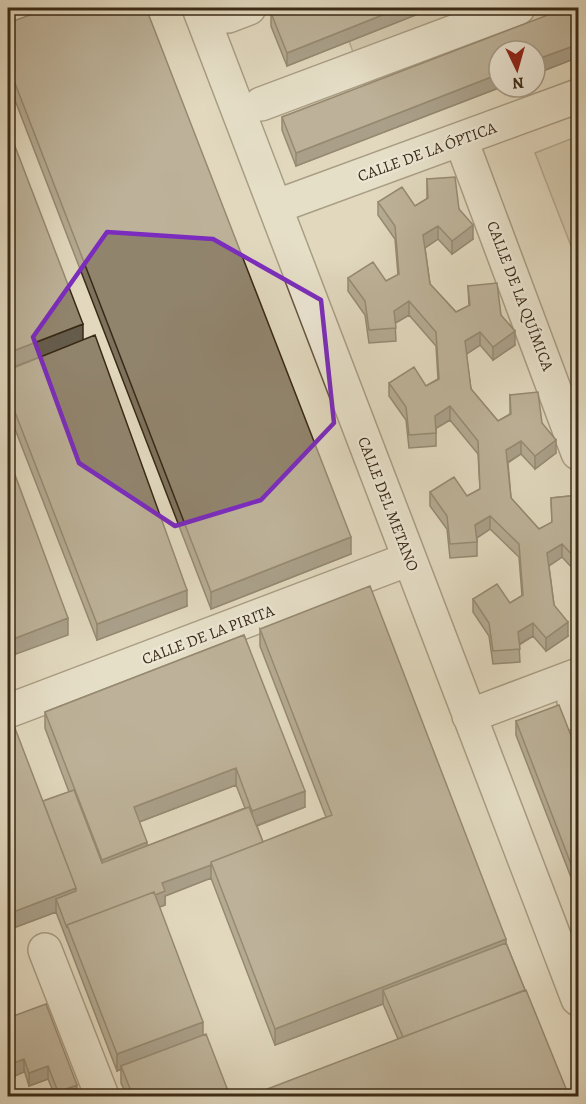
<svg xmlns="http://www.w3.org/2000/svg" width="586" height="1104" viewBox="0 0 586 1104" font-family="Alegreya,serif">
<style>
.green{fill:#c5baa1;stroke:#80725b;stroke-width:1.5}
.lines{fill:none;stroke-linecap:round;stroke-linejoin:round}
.minor-casing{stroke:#64563f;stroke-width:36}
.minor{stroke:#ece6d5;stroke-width:33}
.wall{fill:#7d725e;stroke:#3a2a15;stroke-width:1.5;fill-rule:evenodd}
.shaded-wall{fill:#665c4c;stroke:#3a2a15;stroke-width:1.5}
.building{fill:#91846d;stroke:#3a2a15;stroke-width:1.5}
.marked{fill:none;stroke:#7b2cbf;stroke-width:4.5;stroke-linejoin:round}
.labels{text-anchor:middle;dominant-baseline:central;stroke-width:4.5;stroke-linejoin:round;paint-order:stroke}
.street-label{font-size:16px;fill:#3a2a15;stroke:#ece6d5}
</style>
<rect width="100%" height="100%" fill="#e1d8be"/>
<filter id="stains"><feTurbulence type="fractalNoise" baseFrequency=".00333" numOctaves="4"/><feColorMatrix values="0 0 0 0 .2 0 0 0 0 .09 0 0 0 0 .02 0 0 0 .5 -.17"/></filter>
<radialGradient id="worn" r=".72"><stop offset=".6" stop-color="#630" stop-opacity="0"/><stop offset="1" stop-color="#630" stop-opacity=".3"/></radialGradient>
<path class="green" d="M433,8H578L369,97L349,41Z
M578,136V264L535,153Z"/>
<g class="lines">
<defs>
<path id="minor" d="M199,8L578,999
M228,16L249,8
M261,104L518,8
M461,140L578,453
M275,207L578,96
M574,702L578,715
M8,711L409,559
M469,716L578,675
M45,950L102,1096"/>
</defs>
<use href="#minor" class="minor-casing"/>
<use href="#minor" class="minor"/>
</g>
<path class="wall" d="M284,8H433L287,66L271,26V13Z
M579,8V57L296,166L282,130V117Z
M8,23L351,554L211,609L8,82Z
M8,128L83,340L187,606L97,640L8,411V370L38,358L8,369Z
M427,179L459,209L473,239L452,254L438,239L425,248L430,284L456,312L469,306L468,286L501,315L515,345L493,360L480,345L466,354L471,389L498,421L510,414V395L542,423L556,453L535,469L521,454L508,463L511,498L539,529L552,523L551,498L579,495V570L576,572L562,557L549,566L554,605L568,636L546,651L533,636L519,645L520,662L493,664L489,636L473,612V599L510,603L522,596L519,557L490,529L477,538V556L450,558L447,529L430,506V492L467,496L480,489L478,454L450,420L436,428V446L409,448L406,420L389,396V383L426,386L438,379L436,346L409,315L395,323L396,341L369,343L365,315L348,291V278L386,281L398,275L395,239L378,215V202L415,206L427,199Z
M260,629L506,943L525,990L398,1039L383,1004L275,1045L211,878L165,896V905L159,907L203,1035L230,1096H127L121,1083V1069L117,1071L56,912L8,930L43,801L69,792L45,728V712L244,635L305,807L257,826L263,842L326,817L260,646ZM236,785L245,808L147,846L139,822Z
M516,721L579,756V898L516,735Z
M8,1018L77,1096H55L48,1079L29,1086Z"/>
<path class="shaded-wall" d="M400,8H433L287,66V53Z
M579,44V57L535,74V60Z
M499,74V87H501L296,166V153Z
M473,225V239L452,254V241Z
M438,226V239L423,249V235Z
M409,301V315L394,324V311Z
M83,324V341L8,369V353Z
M515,331V345L493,360V347Z
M480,332V345L465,355V341Z
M450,406V420L435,429V416Z
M556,440V453L535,469V456Z
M521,441V454L506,463V450Z
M490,516V529L475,539V525Z
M351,537V554L211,609V592Z
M562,544V557L547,567V553Z
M579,557V570L576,572V559Z
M187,590V606L97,640V624Z
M68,618V635L8,657V641Z
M568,622V636L546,651V638Z
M533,623V636L518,645V632Z
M236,768V785L134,824V807Z
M305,791V807L252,827V811Z
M147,842V859L102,876V860Z
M211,865V878L165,896V905L72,940L162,883Z
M76,888V905L56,899V912L8,930V914Z
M506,939V956L383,990V1004L275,1045V1029Z
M203,1022V1038L121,1066V1069L117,1071V1054Z
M24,1059V1072L8,1079V1062Z
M48,1066V1079L29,1086V1073Z
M77,1085V1096H58V1092Z"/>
<path class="building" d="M49,8H146L351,537L211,592L8,65V23Z
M284,8H400L287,53L271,13Z
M566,8H579V44L535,60V51H499V74L296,153L282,117Z
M8,128L83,324L8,353Z
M455,177L459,209L473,225L452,241L438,226L423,235L430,284L456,312L470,305L468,286L497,283L501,315L515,331L493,347L480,332L465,341L471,389L498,421L511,414L510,395L538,392L542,423L556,440L535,456L521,441L506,450L511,498L539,529L552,522L551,498L579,495V557L576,559L562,544L547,553L554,605L568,622L546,638L533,623L518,632L520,649L493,651L489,623L473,599L497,584L510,603L523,595L519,544L490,516L475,525L477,542L450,544L447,516L430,492L454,477L467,496L480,489L478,441L450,406L435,416L436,433L409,435L406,407L389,383L414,367L426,386L439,379L436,332L409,301L394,311L396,328L369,330L365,301L348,278L373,262L386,281L399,274L395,226L378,202L402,187L415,206L428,198L427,179Z
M95,335L187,590L97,624L8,394V370Z
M8,456L68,618L8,641Z
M370,586L506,939L275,1029L211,862L332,815L260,629Z
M244,635L305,791L252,811L236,768L134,807L147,842L102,860L45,712Z
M559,705L579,756V885L516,721Z
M13,723L76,888L8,914V725Z
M74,790L102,863L249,807L263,842L211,862V865L162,883L165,891L155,895L154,892L67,925V928L56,899L76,891V888L43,801Z
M154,892L203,1022L117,1054L67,925Z
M506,943L525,990L403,1037L383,990Z
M526,990L569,1096H249Z
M46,1004L77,1085L58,1092L48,1066L29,1073L24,1059L9,1065L8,1057V1018Z
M206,1034L230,1096H133L121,1066Z"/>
<path d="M0 0H586V1104H0ZM107,232L213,239L321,300L334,423L261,500L175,526L79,463L33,337Z" fill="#e1d8be" fill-opacity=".55" fill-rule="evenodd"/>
<path class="marked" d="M107,232L213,239L321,300L334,423L261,500L175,526L79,463L33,337Z"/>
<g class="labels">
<g class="street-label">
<text transform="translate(427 152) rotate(-20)">CALLE DE LA ÓPTICA</text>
<text transform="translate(520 296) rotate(69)">CALLE DE LA QUÍMICA</text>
<text transform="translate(388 504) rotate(69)">CALLE DEL METANO</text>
<text transform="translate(208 635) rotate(-21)">CALLE DE LA PIRITA</text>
</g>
</g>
<rect width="586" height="1104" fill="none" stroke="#e1d8be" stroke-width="30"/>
<rect x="9" y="9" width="568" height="1086" fill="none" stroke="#3a2a15" stroke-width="3"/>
<rect x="15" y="15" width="556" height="1074" fill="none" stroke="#3a2a15" stroke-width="1.5"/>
<g transform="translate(517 69) rotate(175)"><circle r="28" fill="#ece6d5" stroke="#a59b88" stroke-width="1.5"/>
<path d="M0-4.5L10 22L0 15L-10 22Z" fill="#8f2418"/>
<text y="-9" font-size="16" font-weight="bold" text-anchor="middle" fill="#3a2a15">N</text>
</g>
<rect width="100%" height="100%" filter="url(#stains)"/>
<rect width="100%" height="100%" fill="url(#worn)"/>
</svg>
